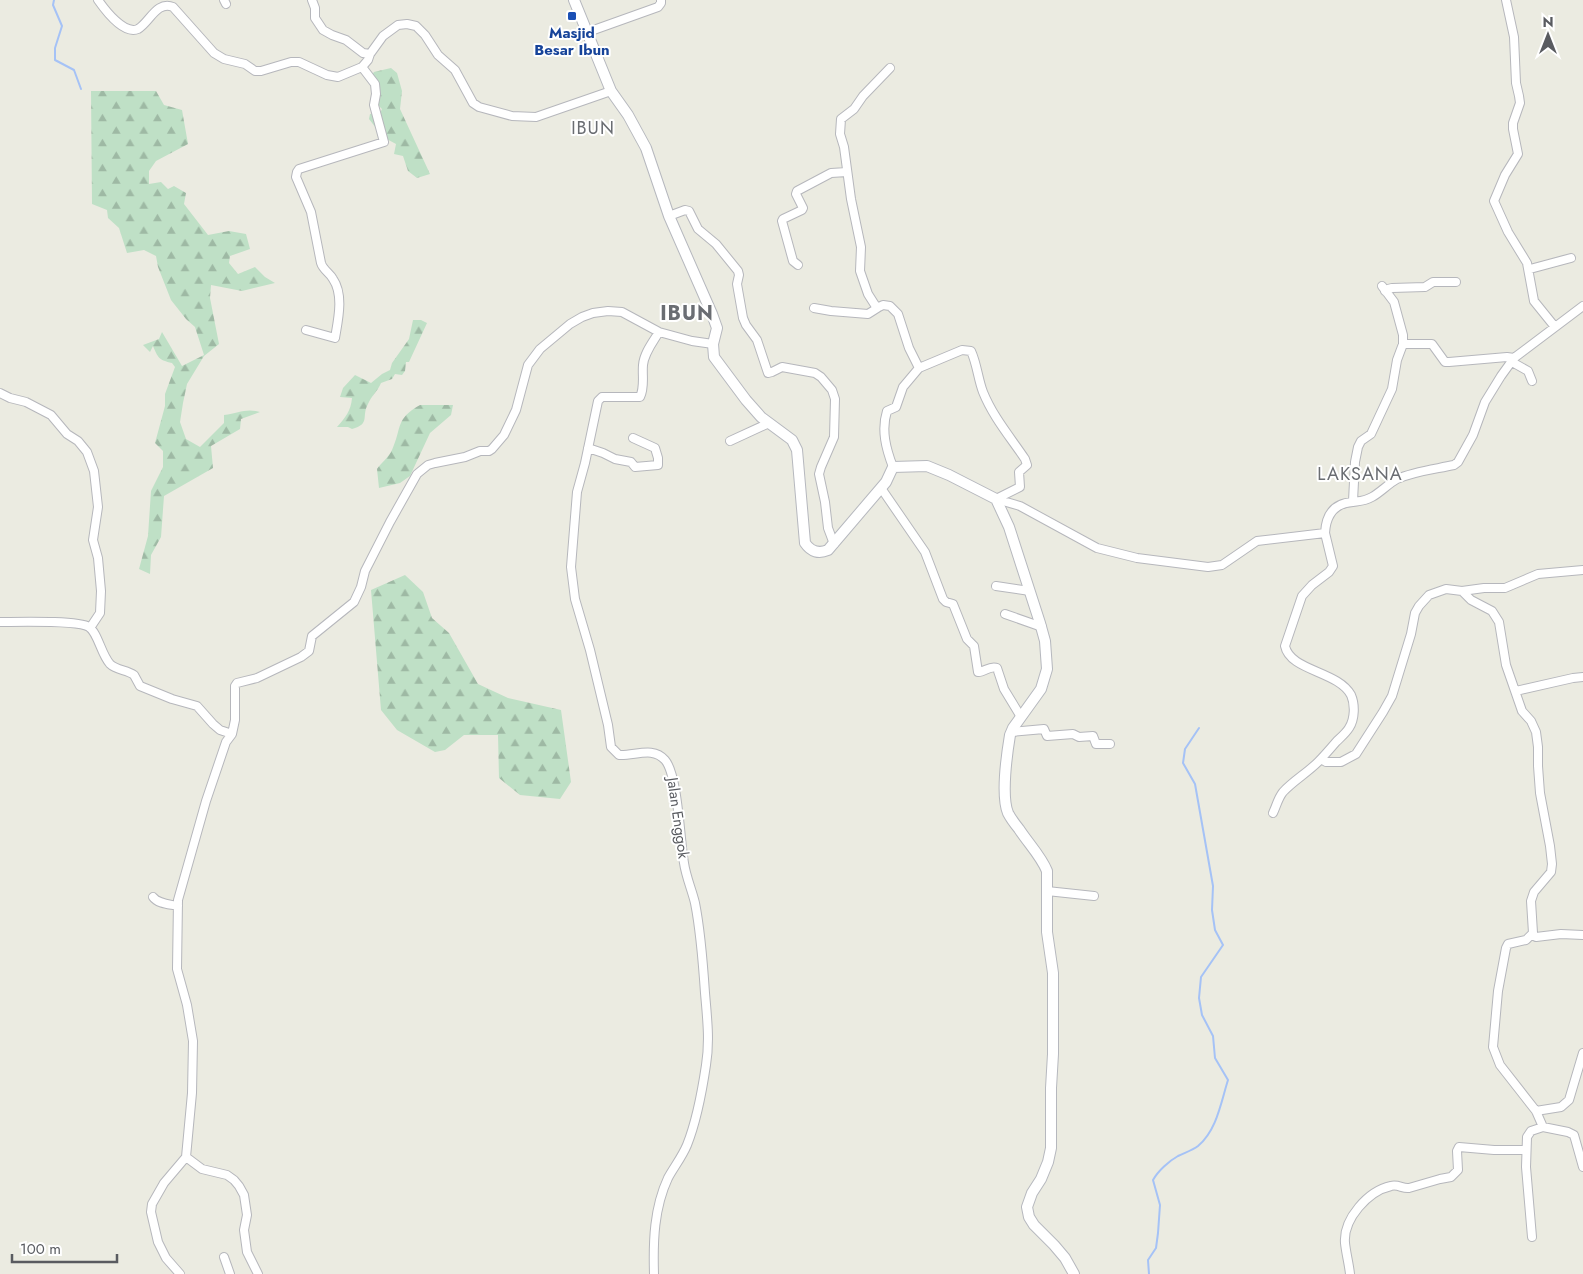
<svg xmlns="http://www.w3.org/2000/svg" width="1583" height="1274" viewBox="0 0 1583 1274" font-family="Jost,sans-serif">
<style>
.forest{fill:url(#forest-firs)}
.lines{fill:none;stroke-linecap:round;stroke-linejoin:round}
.stream{stroke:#a5c2f6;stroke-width:2}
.minor-casing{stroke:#b6b7bc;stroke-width:10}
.secondary-casing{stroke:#b6b8be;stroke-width:12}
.minor{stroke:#fff;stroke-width:8}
.secondary{stroke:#fff;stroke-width:10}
.transit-dot{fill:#1a4fb4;stroke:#fff;stroke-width:2}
.labels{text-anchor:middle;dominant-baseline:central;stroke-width:4;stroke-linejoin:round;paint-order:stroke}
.transit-label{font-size:15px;font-weight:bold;fill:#164399;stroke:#fff}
.street-label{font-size:15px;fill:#595b60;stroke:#fff}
.quarter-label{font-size:18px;letter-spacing:1px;fill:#6a6d72;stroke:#fff}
.district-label{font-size:20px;font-weight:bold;letter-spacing:1px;fill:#6a6d72;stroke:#fff}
</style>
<defs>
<pattern id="forest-firs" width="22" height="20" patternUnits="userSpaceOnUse" patternTransform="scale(1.25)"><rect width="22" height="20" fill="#bfe0c6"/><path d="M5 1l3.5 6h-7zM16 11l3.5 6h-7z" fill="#9eb9a4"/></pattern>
</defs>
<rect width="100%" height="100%" fill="#ebebe1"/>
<path class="forest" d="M391,68L397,73L402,91L400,109L430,174L417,178L408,171L403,156L394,154L396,144L383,137L369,119L370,114L380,113L382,109L373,100L372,75L374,72Z
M91,91H156L164,105L182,110L188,144L156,161L149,171V184L161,182L168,189L174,186L186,193L184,204L208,235L229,231L246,234L250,249L230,256L229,263L238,274L255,267L265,277L275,283L242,291L211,285L210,298L219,344L204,356L187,384L183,403L180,422L186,439L200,447L224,423V415C239,413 246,408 260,412L241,419L240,429L211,446L213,468L164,496L161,537L151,555L150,574L139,569L148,536L151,491L163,467V451L155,443L165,406V394L175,367L172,363C159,360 158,358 153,346L150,352L143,345L159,339L162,332L182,366L204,355L195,327L186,319L171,300L158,267L156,256L144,250L127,253L119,228L108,218L107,210L92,204Z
M413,320H421L427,323L409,362H406L405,371L402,375L395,374L392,379L381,383C378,391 371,396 368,404C361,416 371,424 352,429L348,427H337C345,418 351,411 352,398L340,397L343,388L355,375L371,383L382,374L390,370L392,363L409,339Z
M420,405H453L451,415L430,433L410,476L400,483L379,488L377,469C381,463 389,457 392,450C402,428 395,419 420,405Z
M405,575L423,592L432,618L449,633L478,684L508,698L561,710L571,782L560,799L520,795L499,778L498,735H464L445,750L435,752L397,730L381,710L371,590Z"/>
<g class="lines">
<path class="stream" d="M54,0L53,5L62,26L55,48V60L74,70L81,89
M1149,1274L1148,1260L1156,1248L1158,1233L1160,1205L1153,1180C1158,1171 1169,1161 1178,1156C1184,1153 1193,1150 1198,1146C1217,1130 1221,1102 1228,1080L1215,1058L1213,1036L1202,1015L1199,998L1201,977L1223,945L1215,930L1212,910L1213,886L1195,784L1183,763L1185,749L1199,728"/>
<defs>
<path id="minor" d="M98,0C105,10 124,35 138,29C149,23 157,0 173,7L214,53L224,59L245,64L255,71H261L291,62H299L327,75L338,77L362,67L368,60L370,54L383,36L398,25L407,24L416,26L425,35L438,55L455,70L473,103L479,107L512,116L536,117L611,91
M224,0L226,4
M312,0L315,8V18L323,30L332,35L346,40L363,53L370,54
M1506,0L1514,37L1516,83L1519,96L1520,103L1513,123V129L1518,154L1505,175L1494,201L1508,232L1527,263L1534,301L1555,327
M588,32L658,7L661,3V0
M890,68L863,96L854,109L841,119L840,134L844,147L851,199L861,247L860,271L868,294L875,305L879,307L883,305L890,306L898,314L909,348L919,368L903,387L896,407L887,411C881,430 886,449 893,467
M669,216L685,210L689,211L698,229L716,244L738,271L739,275L737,284L743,318L746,325L757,340L768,373L772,372L782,367L815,373L821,377L832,390L835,399L834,437L821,467L819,474L825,502L828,528L834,544
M798,265L793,261L782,221L783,219L802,210L803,208L796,194L797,191L831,173L847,172
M1530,269L1571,258
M1385,291L1388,289L1392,288L1425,287L1433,282H1456
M814,308L831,311L868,314L879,307
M306,330L335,338C338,320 344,295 333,279C330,273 323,270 321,263L311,212L296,177L297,172L299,169L384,142L374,105L376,94L375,84L362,67
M1403,344H1432L1445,362H1449L1507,357L1514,358
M1512,362L1528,371L1532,381
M919,368L962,350L971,351C977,364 978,379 983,392C993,417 1011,438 1025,459L1027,465L1019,472L1020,487L996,499
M0,393L10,398L26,402L51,415L67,434L78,441L87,452L94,471L98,507L93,540L98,558L101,591L100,613L90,628
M730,441L769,423
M588,448L603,453L615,459L631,462L635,467L658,465V458L655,448L633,438
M881,488L925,552L943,599L946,602L953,604L967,639L974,646L978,672C985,672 990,665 997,668L1004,689L1021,717
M996,499L1020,506L1097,548L1137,558L1208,567L1222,565L1257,541L1325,533C1326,515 1334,503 1353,502C1360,501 1365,501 1372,497C1381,492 1388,484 1397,479C1415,471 1436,469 1454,465L1458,462L1473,435L1485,402L1501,376L1514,358L1583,306
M1353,501L1355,462L1358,447L1361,441L1371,434L1392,389L1397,360L1403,344V335L1394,302L1382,286
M996,586L1030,591
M1462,591L1484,588H1505L1538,574L1583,570
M1005,614L1042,627
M0,622C16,622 78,620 89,627C98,633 101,654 110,664C116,670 127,670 134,675L140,686L172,699L197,706L213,724L220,730L232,734
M1516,691L1573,678L1583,677
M1011,732L1044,729L1047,736L1073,734L1079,737L1093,736L1096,744H1110
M1321,759L1326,762H1341L1356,754L1383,712L1392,696L1411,634L1415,613L1419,606L1429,595L1446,589L1462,591L1471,600L1492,611L1499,622L1506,665L1522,711L1531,721L1536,732L1538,747V766L1540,793L1550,846L1552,864L1551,872L1534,892L1531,901L1533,933L1526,940L1508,944L1506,948L1498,991L1493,1047L1500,1065L1536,1111L1543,1127L1568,1132L1574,1135L1583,1167
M1273,813C1276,807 1278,798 1283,792C1293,781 1307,773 1318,762C1324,756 1330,749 1336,742C1340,738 1346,733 1349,728C1355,719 1355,704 1351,695C1338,671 1290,671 1285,646L1302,596L1312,585L1329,572L1333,566L1325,533
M1047,891L1094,896
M153,897C158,904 169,904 178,906
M1532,935L1536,937L1561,934L1583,935
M1536,1111L1561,1107L1569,1100L1583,1053
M186,1157L202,1169L227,1175L234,1180L239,1186L244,1195L247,1215L244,1230L247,1252L258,1274
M1532,1237L1526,1167L1527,1137L1531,1131L1543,1127
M224,1257L230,1274
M180,1274L166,1258L158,1242L151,1212L152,1204L164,1183L186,1157L192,1093L193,1041L187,1005L177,969L178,900L206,801L226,742L232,734L235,720V686L237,683L257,678L301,657L309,651L312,636L354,602L361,587L365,571L390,522L417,474L428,465L435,463L465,457L480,451H489L492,449L504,435L516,410L528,365L540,349L570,324L582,317L593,313L608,311L622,312L659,332L692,341L713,344
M654,1274C653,1241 654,1208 668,1178C674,1167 682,1157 687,1145C697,1120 702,1092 706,1065C710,1041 707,1017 705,993C703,963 701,933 695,903C692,890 686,877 684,863C680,841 678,775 665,760C653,746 635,756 619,755L611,747L608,725L590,650L575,599L571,567L577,492L585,463L598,401L602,397H640C645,387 642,376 643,365C644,353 653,342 659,332
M1350,1274C1349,1264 1346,1253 1345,1243C1343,1219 1368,1191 1391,1186C1398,1184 1403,1189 1409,1188L1440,1179L1451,1177L1458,1170L1457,1151L1459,1147L1494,1150H1525"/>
<path id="secondary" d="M574,0L611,91L628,115L646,148L669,216L712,314L717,328L713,344L714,357L746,400L761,417L792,440L797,450L805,543C811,552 819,554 828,550L886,482L893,467L927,466L949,475L996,499L1009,527L1040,623L1045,641L1047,669L1041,689L1013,728L1010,735C1007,753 1001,796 1008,813C1011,819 1015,824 1019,829C1028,843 1041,856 1047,871V932L1053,973V1054L1051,1088V1148L1048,1162L1041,1179L1032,1193L1027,1207L1029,1217L1034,1225L1054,1245L1065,1258L1074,1274"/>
</defs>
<use href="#minor" class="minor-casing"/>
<use href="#secondary" class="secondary-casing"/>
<use href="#minor" class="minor"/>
<use href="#secondary" class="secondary"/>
</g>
<rect class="transit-dot" x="567" y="11" width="10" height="10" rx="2.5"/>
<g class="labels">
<g class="transit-label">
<text x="572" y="33">Masjid<tspan x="572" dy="17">Besar Ibun</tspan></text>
</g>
<g class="street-label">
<text transform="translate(678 818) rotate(82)">Jalan Enggok</text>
</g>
<g class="quarter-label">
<text x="593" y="128">IBUN</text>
<text x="1360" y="474">LAKSANA</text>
</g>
<g class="district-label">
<text x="687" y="313">IBUN</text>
</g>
</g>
<g transform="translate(1548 35)" stroke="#ffffff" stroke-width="4" paint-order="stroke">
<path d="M0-4L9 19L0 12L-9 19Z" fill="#595b60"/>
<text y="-8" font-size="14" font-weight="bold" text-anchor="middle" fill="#595b60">N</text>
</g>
<path d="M12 1254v8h105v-8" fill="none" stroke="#595b60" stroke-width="2.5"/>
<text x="20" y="1254" font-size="15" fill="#595b60" stroke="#ffffff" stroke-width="4" paint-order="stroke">100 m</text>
</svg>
